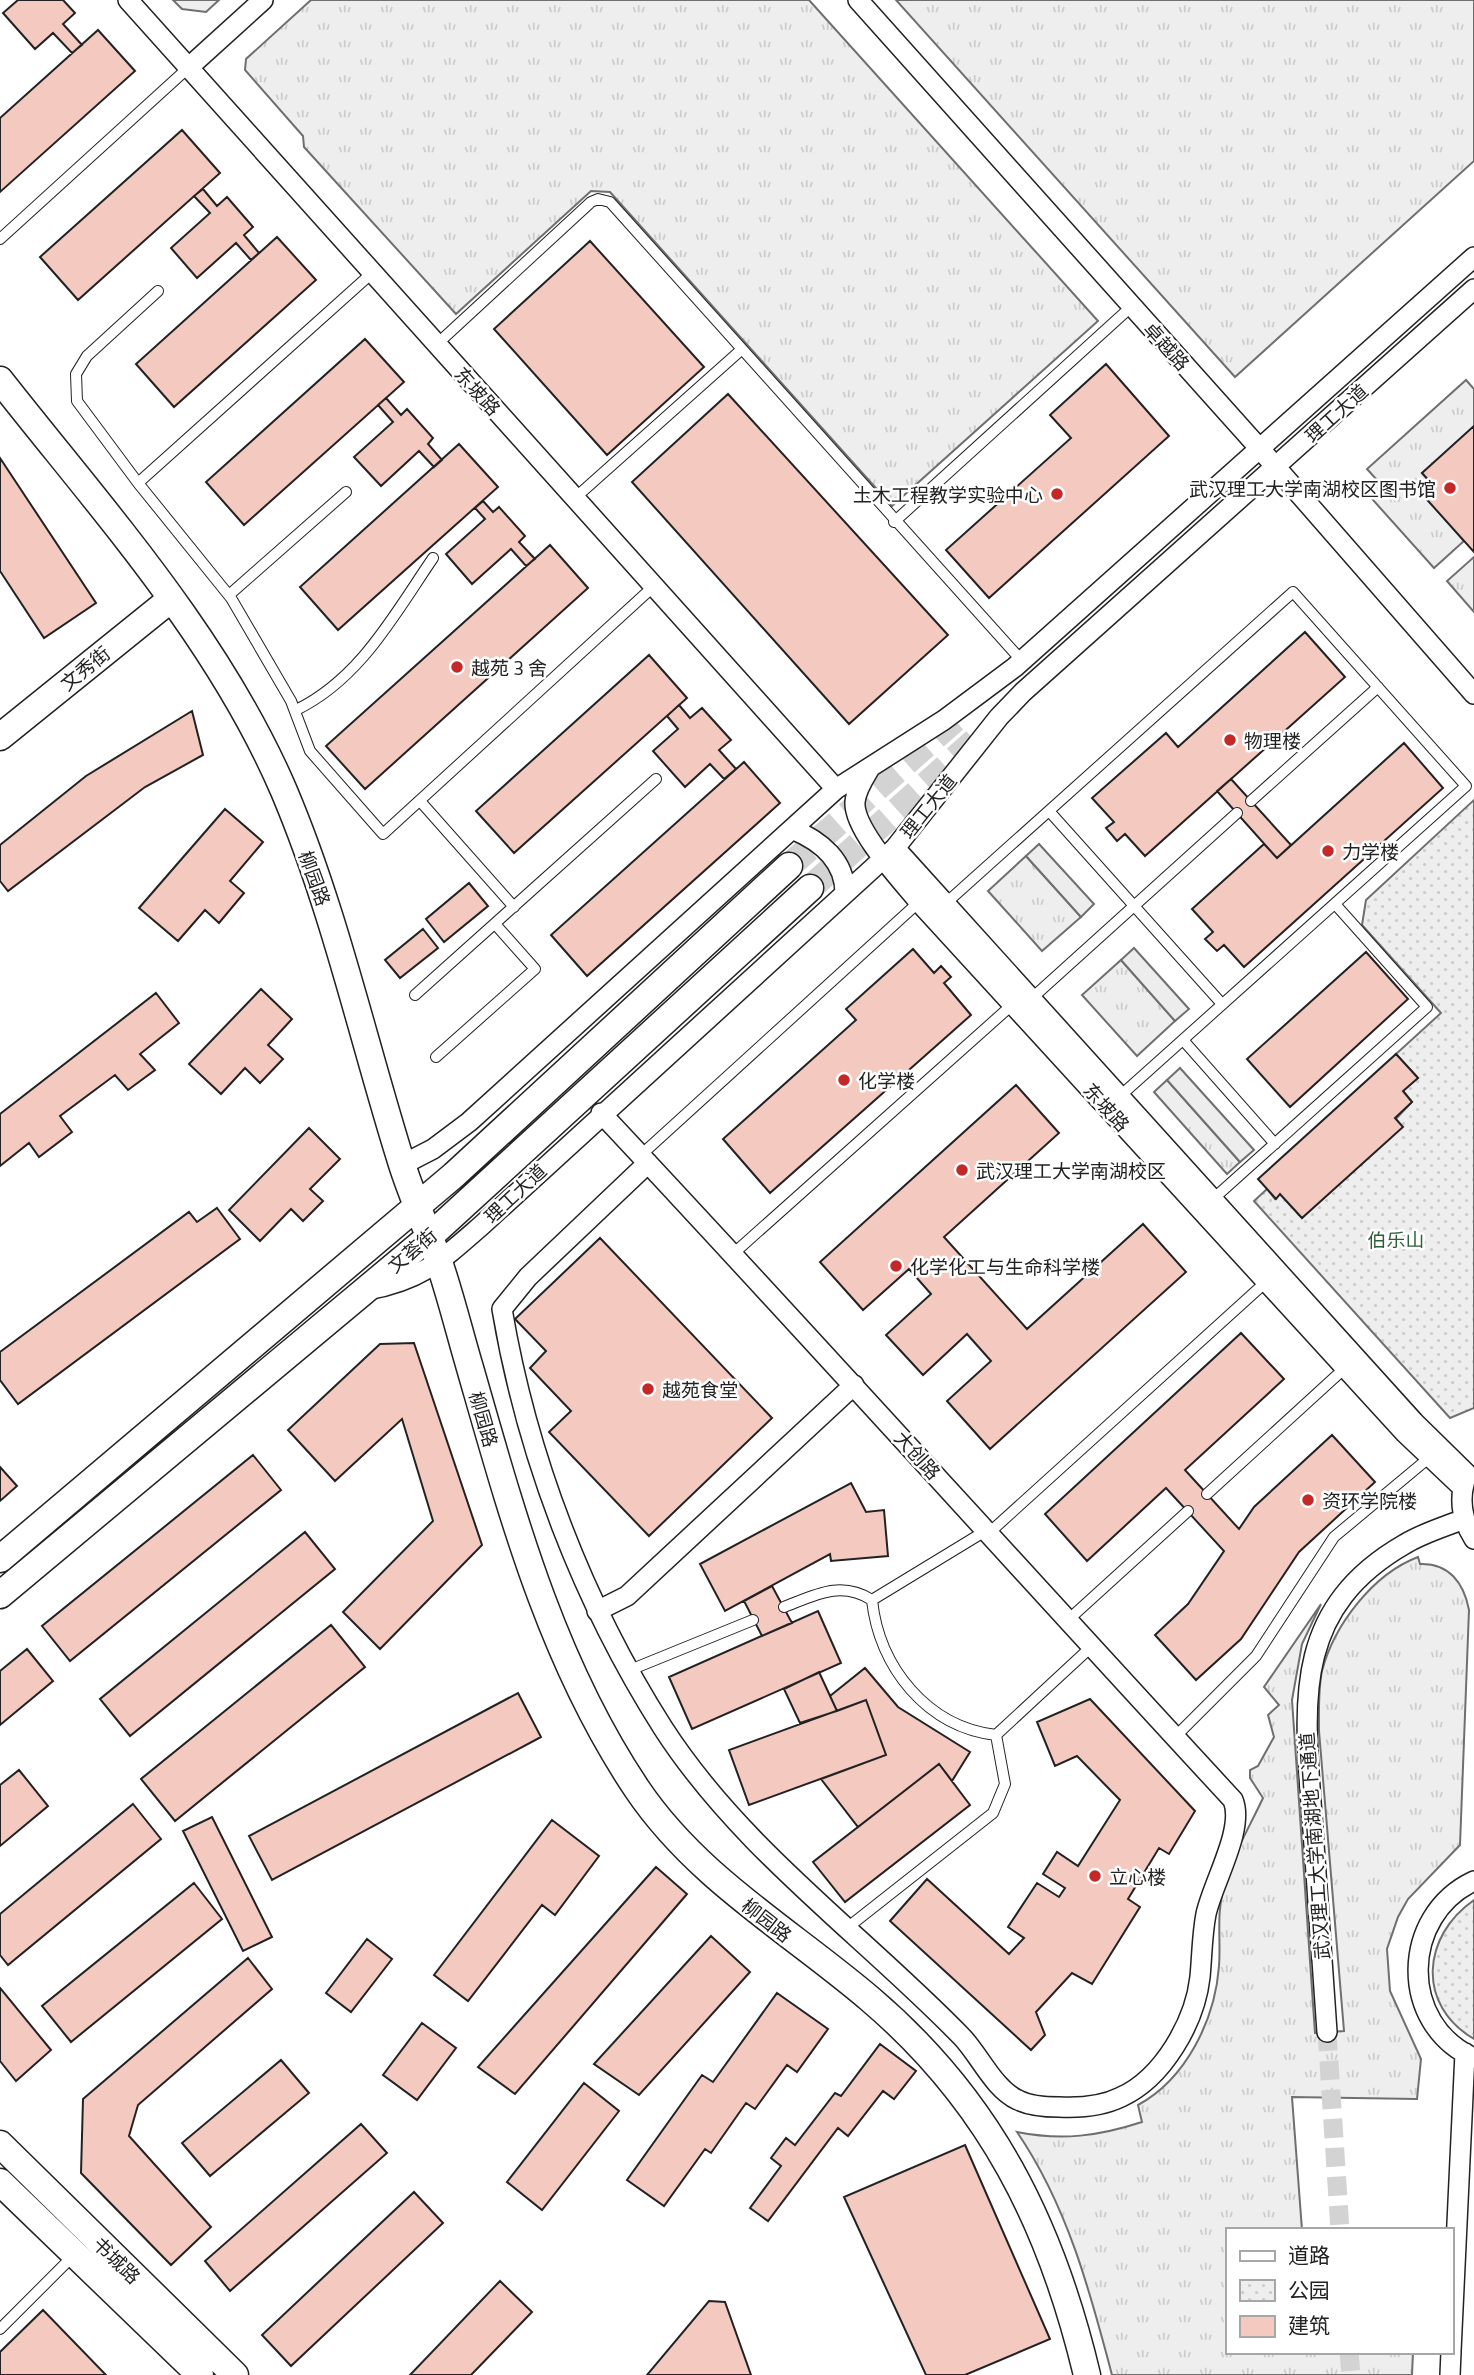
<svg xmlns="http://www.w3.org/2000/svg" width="1474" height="2375" viewBox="0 0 1474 2375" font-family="'Titillium Web','Noto Sans SC',sans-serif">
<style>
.grass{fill:url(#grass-tufts);stroke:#6f6f6f;stroke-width:2}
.park{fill:url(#park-dots);stroke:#6f6f6f;stroke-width:2}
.parking{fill:#ededed;stroke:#6f6f6f;stroke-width:2}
.building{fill:#f3c9c0;stroke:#222;stroke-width:2}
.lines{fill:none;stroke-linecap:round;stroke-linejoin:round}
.street-tunnel{stroke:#d3d3d3;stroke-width:19;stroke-dasharray:19 10;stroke-linecap:butt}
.secondary-tunnel{stroke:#d3d3d3;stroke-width:26;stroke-dasharray:26 13;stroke-linecap:butt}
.lane-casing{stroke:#222;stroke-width:12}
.street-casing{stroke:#222;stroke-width:22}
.secondary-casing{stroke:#222;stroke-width:29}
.lane{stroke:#fff;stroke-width:10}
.street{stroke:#fff;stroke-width:19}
.secondary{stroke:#fff;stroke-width:26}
.poi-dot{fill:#c62828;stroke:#fff;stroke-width:2.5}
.labels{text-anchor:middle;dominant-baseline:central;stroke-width:5;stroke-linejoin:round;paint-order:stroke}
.street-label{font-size:19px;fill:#222;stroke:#fff}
.poi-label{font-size:19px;fill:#222;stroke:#fff;text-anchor:start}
.park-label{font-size:19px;fill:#2f5e38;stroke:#fff}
</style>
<defs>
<pattern id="grass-tufts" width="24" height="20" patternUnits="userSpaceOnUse" patternTransform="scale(1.75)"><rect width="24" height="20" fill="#eee"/><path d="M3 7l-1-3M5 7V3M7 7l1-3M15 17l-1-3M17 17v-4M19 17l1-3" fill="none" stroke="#ccc"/></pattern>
<pattern id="park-dots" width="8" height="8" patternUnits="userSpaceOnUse" patternTransform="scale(1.75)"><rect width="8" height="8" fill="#eee"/><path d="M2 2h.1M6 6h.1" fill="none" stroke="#ccc" stroke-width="1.8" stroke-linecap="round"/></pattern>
</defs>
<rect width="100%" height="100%" fill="#fff"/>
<path class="grass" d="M173,0H219L206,12L182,9Z
M311,0H809L1098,321L892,506L610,192L591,191L456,314L304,147L303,136L245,70L246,59Z
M896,0H1474V161L1235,377Z
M1466,380L1474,389V426L1422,473L1432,484L1422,493L1464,541L1434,568L1365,491L1377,480L1367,469Z
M1474,557V612L1447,581Z
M1026,856L1081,917L1042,951L988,891Z
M1121,960L1175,1021L1137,1056L1082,995Z
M1167,1080L1240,1162L1227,1174L1154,1092Z
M1418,1557L1420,1564C1449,1563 1464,1583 1469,1610L1460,1845L1408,1899L1398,1917L1387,1949L1390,1991L1421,2059L1417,2099L1292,2097L1302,2230H1227V2352H1413L1412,2375H1112C1090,2291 1067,2205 1017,2132C1062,2141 1099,2136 1142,2122L1138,2105C1186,2079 1215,2020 1219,1966C1221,1939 1216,1914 1224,1886C1232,1856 1250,1826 1263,1798L1250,1778V1770L1258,1766L1274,1737L1268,1715L1279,1705L1264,1687L1321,1604L1302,1644L1292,1700L1315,2033L1344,2031L1319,1731C1319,1711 1318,1690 1322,1671C1334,1625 1373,1574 1418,1557Z"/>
<path class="park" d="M1474,800V1408L1450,1418L1254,1201L1267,1189L1275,1199L1280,1194L1302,1218L1412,1102L1403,1091L1418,1078L1396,1054L1441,1013L1362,925L1366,900Z
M1474,1900V2039C1416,2005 1422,1936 1474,1900Z"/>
<path class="parking" d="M1039,844L1094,904L1081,917L1026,856Z
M1134,948L1189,1009L1175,1021L1121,960Z
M1180,1068L1254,1150L1240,1162L1167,1080Z"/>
<path class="building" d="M18,0H63L75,13L63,24L82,45L72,53L53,33L35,49L3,13Z
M98,30L135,71L0,192V118Z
M182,130L220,173L78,300L40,257Z
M203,189L217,206L227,197L253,227L244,235L259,253L251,260L236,243L197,278L171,248L210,213L194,196Z
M277,237L316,280L174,407L136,364Z
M590,241L704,367L607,455L494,329Z
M365,339L404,382L244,525L206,482Z
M1106,364L1169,436L989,598L946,550L1071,438L1050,415Z
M728,394L948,635L849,724L632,482Z
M386,398L401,415L407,409L433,438L428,444L442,460L434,467L419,451L381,486L354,457L393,422L378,405Z
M1474,426V552L1421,493L1432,484L1422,473Z
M459,444L498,487L338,630L300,587Z
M0,458L96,603L44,638L0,571Z
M483,501L493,512L499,507L525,536L519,542L535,559L526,566L511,549L472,584L446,554L485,519L475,508Z
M550,545L588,588L365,789L326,746Z
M1305,632L1345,677L1145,856L1125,834L1117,841L1106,828L1114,822L1092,798L1166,733L1178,747Z
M649,655L687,698L514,853L476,811Z
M679,705L690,718L702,708L731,740L719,750L736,769L724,779L710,764L685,787L653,751L678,729L667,716Z
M192,711L203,755L145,787L8,891L0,881V845L86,776Z
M1404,743L1443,788L1244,967L1224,945L1217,951L1205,939L1213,932L1192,909L1264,844L1277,858Z
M744,762L780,803L587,976L551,935Z
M1231,779L1291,845L1277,858L1217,791Z
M225,809L263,842L230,881L244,893L219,923L205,910L178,941L139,908Z
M469,883L488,906L444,942L426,919Z
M423,929L438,948L400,978L385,960Z
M913,949L934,973L941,966L951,977L944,983L971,1015L770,1193L723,1139L856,1020L846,1009Z
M1366,952L1408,999L1290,1107L1247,1059Z
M261,989L292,1019L268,1045L283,1059L260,1083L245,1068L221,1094L189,1064Z
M156,993L179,1023L140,1054L155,1070L128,1090L115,1075L60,1116L72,1132L39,1157L29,1143L0,1166V1114Z
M1396,1054L1418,1078L1403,1091L1412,1102L1395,1118L1403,1127L1302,1218L1280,1194L1276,1199L1258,1179Z
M1016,1085L1059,1133L944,1237L1027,1329L1143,1224L1186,1272L990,1449L947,1401L991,1361L967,1334L923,1375L886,1335L931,1294L909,1269L863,1310L820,1262Z
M309,1128L340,1159L310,1189L323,1201L303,1221L291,1209L260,1241L229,1210Z
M217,1208L240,1239L18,1404L0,1380V1352L189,1212L197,1222Z
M600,1238L772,1418L649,1536L549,1432L571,1411L530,1368L546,1351L515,1319Z
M1241,1333L1284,1379L1185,1470L1239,1529L1254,1507L1332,1435L1375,1482L1299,1552L1241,1639L1196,1680L1155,1635L1188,1604L1224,1551L1166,1488L1087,1561L1045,1514Z
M414,1343L482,1545L380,1649L343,1612L433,1521L402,1419L335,1481L288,1430L380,1344Z
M253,1455L281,1490L70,1661L42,1626Z
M0,1467L17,1486L0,1501Z
M851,1483L866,1512L884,1510L888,1556L831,1561L830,1554L725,1611L700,1564Z
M305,1532L335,1569L130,1736L100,1699Z
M772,1586L792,1623L762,1636L744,1601Z
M818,1611L841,1663L692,1729L669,1677Z
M331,1625L365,1667L175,1821L141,1779Z
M27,1649L53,1681L0,1725V1671Z
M865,1668L898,1707L970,1752L952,1781L939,1764L858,1827L821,1779L886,1755L866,1700L837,1711L830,1696Z
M819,1672L837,1711L800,1723L784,1689Z
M518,1693L541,1737L272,1880L249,1836Z
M1090,1699L1195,1811L1169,1854L1159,1848L1128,1899L1140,1907L1092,1984L1072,1973L1036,2012L1045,2035L1031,2050L890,1921L927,1879L1009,1954L1024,1938L1008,1927L1037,1883L1059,1897L1065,1888L1043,1874L1057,1852L1078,1866L1120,1800L1077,1756L1055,1766L1037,1722Z
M866,1700L886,1755L749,1805L729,1750Z
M939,1764L970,1805L845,1902L813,1862Z
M19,1770L48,1806L0,1846V1785Z
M133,1804L161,1839L8,1965L0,1955V1914Z
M212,1817L272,1937L243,1951L183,1831Z
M552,1820L599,1856L555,1915L542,1905L468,2001L434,1975Z
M656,1867L687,1894L515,2094L478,2067Z
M194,1883L222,1919L71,2042L42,2006Z
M711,1936L750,1972L639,2095L594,2064Z
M367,1939L392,1959L351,2012L326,1993Z
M248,1958L272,1989L138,2105L129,2136L211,2227L171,2265L81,2173L83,2099Z
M0,1988L51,2050L16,2081L0,2061Z
M777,1993L828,2029L797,2072L787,2065L755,2109L746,2103L711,2153L705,2149L664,2206L627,2180L702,2075L713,2082Z
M422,2023L456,2048L417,2100L383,2075Z
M880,2044L916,2071L894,2099L883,2091L848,2136L838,2128L768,2221L750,2208L781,2166L771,2158L786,2138L795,2145L835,2093L841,2096Z
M281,2060L309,2093L210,2176L182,2143Z
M584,2083L619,2111L542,2210L507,2182Z
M361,2124L387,2153L230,2291L205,2261Z
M965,2145L1050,2339L965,2375H926L844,2197Z
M414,2192L443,2223L291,2366L262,2335Z
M500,2281L532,2312L471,2375H410Z
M709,2301L725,2302L751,2375H647Z
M43,2310L106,2375H0V2352Z"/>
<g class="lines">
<path class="street-tunnel" d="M1327,2032L1340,2230
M1349,2352L1351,2375"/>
<path class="secondary-tunnel" d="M789,866L961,714
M810,888L976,740"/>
<defs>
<path id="lane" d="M0,239L188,68
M158,291L87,356L76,374L77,401L138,483L231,598L291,701L310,751L383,834L654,586
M436,345L591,202L598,199L610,202L1022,661
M138,483L372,273
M575,498L741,350
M894,522L1132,306
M229,595L346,492
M296,710C360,679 394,615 433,558
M420,801L514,907
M1251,801L1378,687
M1049,811L1222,1004
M945,904L1293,592L1466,786L1119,1097
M415,995L656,779
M1031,999L1237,813
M1183,1040L1275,1144
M436,1057L535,969L495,924
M641,1155L919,902
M1212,1200L1427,1007L1335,904
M733,1254L1013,1004
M1207,1494L1346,1367
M989,1533L1267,1281
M872,1600C879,1667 927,1727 996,1735L1091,1647
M872,1600L987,1530
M784,1607C815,1595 841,1580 872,1600
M1067,1621L1188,1511
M630,1670L753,1620
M1175,1737L1256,1656L1334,1537L1430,1457
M847,1928L993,1813L1005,1784L996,1735
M0,2329L74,2255"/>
<path id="street" d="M128,0L836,789
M858,0L1260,449L1474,694
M188,68L263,0
M870,768C864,778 856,790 855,802C853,829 902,881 919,902L1405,1433L1463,1488
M792,829C821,841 845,861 845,893
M895,848L1414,1422L1467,1474
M601,1113C814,1340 1022,1572 1233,1800C1245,1829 1213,1882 1206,1914C1202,1935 1202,1956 1200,1977C1195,2022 1163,2078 1121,2097C1103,2106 1080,2108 1059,2107C1046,2107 1030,2106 1018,2100C994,2089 980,2056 962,2037C863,1935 741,1849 663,1728C583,1602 527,1457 502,1309L528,1277L648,1163
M402,1165L433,1149L469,1122L836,789L944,720L1015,667L1474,257
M367,1290C422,1280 442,1260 482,1225L895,848L999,717L1023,692L1474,289
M1466,1477C1458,1500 1462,1520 1474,1539
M597,1611L627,1596L854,1385
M1327,2032C1322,1960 1317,1887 1312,1815C1304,1702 1292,1609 1405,1544C1423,1533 1444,1527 1464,1519
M1474,2058C1398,2024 1401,1915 1474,1881
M1451,2351L1465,2053
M1450,2375L1451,2352"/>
<path id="secondary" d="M0,380C102,510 218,637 284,791C334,909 362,1036 400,1158C410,1192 425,1224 437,1256C450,1293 459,1331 470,1368C512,1514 551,1661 637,1789C697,1878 789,1930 870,1999C990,2101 1051,2224 1087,2375
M0,737L171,599
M0,1559L454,1175L789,866
M0,1595L429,1237L810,888
M0,2144L235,2375
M0,2182L200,2375"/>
</defs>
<use href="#lane" class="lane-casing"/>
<use href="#street" class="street-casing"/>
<use href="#secondary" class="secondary-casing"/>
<use href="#lane" class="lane"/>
<use href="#street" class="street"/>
<use href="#secondary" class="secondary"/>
</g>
<g class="poi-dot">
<circle cx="1450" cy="488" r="7"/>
<circle cx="1057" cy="494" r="7"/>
<circle cx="457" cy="667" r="7"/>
<circle cx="1230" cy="740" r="7"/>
<circle cx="1328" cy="851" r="7"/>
<circle cx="844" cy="1080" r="7"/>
<circle cx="962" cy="1170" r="7"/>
<circle cx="896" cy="1266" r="7"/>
<circle cx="648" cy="1389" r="7"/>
<circle cx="1308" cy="1500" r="7"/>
<circle cx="1095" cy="1876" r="7"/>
</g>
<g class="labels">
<g class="street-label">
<text transform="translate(1167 346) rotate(48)">卓越路</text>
<text transform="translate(478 391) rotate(48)">东坡路</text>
<text transform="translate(1336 413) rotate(-42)">理工大道</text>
<text transform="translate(85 668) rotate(-39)">文秀街</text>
<text transform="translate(928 806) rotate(-51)">理工大道</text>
<text transform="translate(315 878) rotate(70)">柳园路</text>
<text transform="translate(1107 1107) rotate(48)">东坡路</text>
<text transform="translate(515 1193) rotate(-43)">理工大道</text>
<text transform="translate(412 1250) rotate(-40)">文荟街</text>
<text transform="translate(484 1419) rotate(74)">柳园路</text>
<text transform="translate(918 1455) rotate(48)">大创路</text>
<text transform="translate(1314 1846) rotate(-94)">武汉理工大学南湖地下通道</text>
<text transform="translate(767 1920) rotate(38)">柳园路</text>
<text transform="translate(117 2260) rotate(44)">书城路</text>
</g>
<g class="poi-label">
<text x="1436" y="488" text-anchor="end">武汉理工大学南湖校区图书馆</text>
<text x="1043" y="494" text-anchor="end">土木工程教学实验中心</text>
<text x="471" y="667">越苑 3 舍</text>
<text x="1244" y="740">物理楼</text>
<text x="1342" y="851">力学楼</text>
<text x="858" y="1080">化学楼</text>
<text x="976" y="1170">武汉理工大学南湖校区</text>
<text x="910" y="1266">化学化工与生命科学楼</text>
<text x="662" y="1389">越苑食堂</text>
<text x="1322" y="1500">资环学院楼</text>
<text x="1109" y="1876">立心楼</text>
</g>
<g class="park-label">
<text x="1396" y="1239">伯乐山</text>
</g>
</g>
<rect x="1226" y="2228" width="228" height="126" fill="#ffffff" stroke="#a7a7a7" stroke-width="2"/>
<rect x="1240" y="2251" width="35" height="10" fill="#ffffff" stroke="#a7a7a7" stroke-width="2"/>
<text x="1288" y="2263" font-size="21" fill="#222222">道路</text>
<rect x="1240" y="2280" width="35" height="21" fill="url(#park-dots)" stroke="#a7a7a7" stroke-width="2"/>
<text x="1288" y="2298" font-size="21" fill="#222222">公园</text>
<rect x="1240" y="2316" width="35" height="21" fill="#f3c9c0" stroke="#a7a7a7" stroke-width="2"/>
<text x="1288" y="2333" font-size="21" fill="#222222">建筑</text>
</svg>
